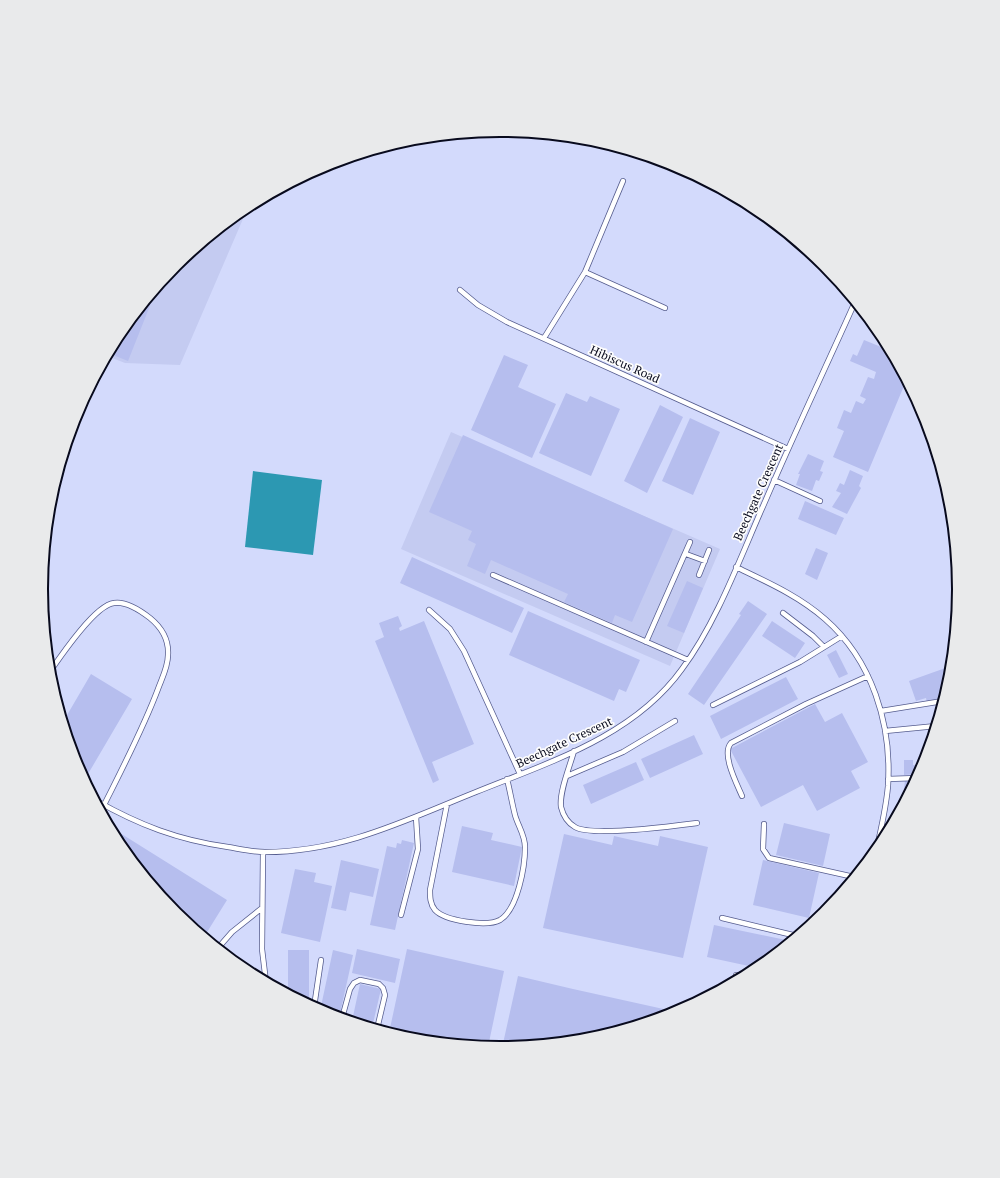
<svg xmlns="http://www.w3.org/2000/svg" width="1000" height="1178" viewBox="0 0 1000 1178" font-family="'PT Serif',serif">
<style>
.built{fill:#c4cbf1}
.water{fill:#2c98b2}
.building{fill:#b6beee}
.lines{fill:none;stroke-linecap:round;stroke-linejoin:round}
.lane-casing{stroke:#555c8e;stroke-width:6}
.lane{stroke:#fff;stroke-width:4.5}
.labels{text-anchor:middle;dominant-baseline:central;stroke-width:3.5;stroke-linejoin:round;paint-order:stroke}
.street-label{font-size:12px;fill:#080a1d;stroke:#fdfdfd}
.rim{fill:none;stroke:#080a1d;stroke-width:2}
</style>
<rect width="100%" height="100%" fill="#d3dafc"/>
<path class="built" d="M249,205L180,365L125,363L107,356L118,334L176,264Z
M451,432L720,549L670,666L401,549Z"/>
<path class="water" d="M253,471L322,480L313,555L245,547Z"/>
<path class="building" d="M157,288L128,361L108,353L118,334Z
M864,340L891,351L906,381L868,472L833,457L844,431L837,428L844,410L851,413L856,401L863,404L866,399L860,396L868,377L874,379L876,372L850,361L853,354L857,356Z
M504,355L528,365L518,387L556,404L532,458L471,430Z
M566,393L587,402L590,396L620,409L591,476L539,453Z
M660,405L683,417L647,493L624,481Z
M690,418L720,432L693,495L662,481Z
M463,435L673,529L632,622L615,615L612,623L564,602L568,594L491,560L485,574L467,566L476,544L468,540L472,531L429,512Z
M808,454L824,461L820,471L823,472L819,481L816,480L812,491L796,485L800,474H798Z
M850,470L863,476L859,486L861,488L847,514L832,507L841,493L836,491L840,483L844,485Z
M805,501L844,518L836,535L798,519Z
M816,548L828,553L817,580L805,574Z
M412,557L524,608L512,633L400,583Z
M687,581L703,588L684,633L667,626Z
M748,601L767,614L704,705L688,694L741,615L739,614Z
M528,611L640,660L626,692L619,689L614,701L509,655Z
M398,616L402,626L399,628L400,631L424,621L474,744L432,762L439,780L433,783L375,641L384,637L379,623Z
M772,621L805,643L795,658L762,636Z
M836,650L848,674L839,678L827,655Z
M951,666L950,679L945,696L927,703L926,698L916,701L909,681Z
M91,674L132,699L88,774L78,768L76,764L63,722Z
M786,677L798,699L721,739L710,716Z
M815,704L825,722L842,713L868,762L851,771L860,788L817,811L803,785L761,807L730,749Z
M694,735L703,754L650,778L641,759Z
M927,755L924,765L922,768V756Z
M904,760H913V765H917V774L904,775Z
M636,762L644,780L591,804L583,785Z
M905,780H916L911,790H904Z
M784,823L830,834L823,866L776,855Z
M462,826L493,833L491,840L522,847L514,886L452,872Z
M120,833L227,900L204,937L175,913L118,844L116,840Z
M564,834L612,845L614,836L658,846L660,836L708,847L683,958L543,928Z
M402,840L414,843L395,930L370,925L387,846L396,848L397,843L401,844Z
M341,860L379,869L373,897L350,892L346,911L331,908Z
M763,860L819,873L809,918L753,905Z
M295,869L316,873L314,882L332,886L320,942L281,933Z
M714,925L791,941L758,968L707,957Z
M357,949L400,959L395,983L352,973Z
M407,949L504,971L488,1047L448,1043L407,1034L406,1038L389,1033Z
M288,950H309V998H296L288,994Z
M333,950L353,955L339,1018L320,1011Z
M518,976L573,989L677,1012L589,1039L502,1048Z
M360,984L381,989L372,1028L352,1021Z"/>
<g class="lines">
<defs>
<path id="lane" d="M585,272L665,308
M460,290L478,305L507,322L788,449
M544,338L585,272L623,181
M774,480L820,501
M686,554L705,561
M736,567C767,582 799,596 825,619C872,660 892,724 888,786C886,808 881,830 876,851
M493,575L688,660
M699,575L709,550
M429,610L450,629L464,651L520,774
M783,613L813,636L824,647
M646,642L690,542
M49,673C60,657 95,605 114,603C126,601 141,611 150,618C161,627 169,640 168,655C168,667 162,678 158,689C143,729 123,767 104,805
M713,705L800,662L842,636
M881,711L943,701
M885,731L936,726
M574,751C570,766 559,792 561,807C563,815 568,823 575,827C592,837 674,826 697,823
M567,776L623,752L675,721
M888,779L917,778
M742,796C737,784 721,754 731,743L806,704L868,676
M95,800C139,825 178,840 228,847C240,849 253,852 265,852C343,852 406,820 476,792C550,762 634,736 682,669C717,622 740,558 764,504C793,436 825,369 855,302
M447,804L430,890C430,897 430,904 435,910C445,921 487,927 500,920C518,909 525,866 525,847C525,835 518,826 515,815C512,803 510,791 507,779
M764,824L763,849L769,858L854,877
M263,852L262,949L266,982
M401,915L418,849L416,817
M722,918L797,936
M218,948L232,932L262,908
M736,975L744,976
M314,1007L321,960
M342,1018L350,989L354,983L360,980L379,984L383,988L385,995L377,1029"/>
</defs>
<use href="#lane" class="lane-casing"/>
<use href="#lane" class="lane"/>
</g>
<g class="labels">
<g class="street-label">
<text transform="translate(625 364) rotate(24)">Hibiscus Road</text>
<text transform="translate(758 492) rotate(-66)">Beechgate Crescent</text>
<text transform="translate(564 742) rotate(-25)">Beechgate Crescent</text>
</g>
</g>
<path d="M0 0H1000V1178H0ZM48 589a452 452 0 1 1 904 0a452 452 0 1 1-904 0Z" fill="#e9eaeb" fill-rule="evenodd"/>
<path class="rim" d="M48 589a452 452 0 1 1 904 0a452 452 0 1 1-904 0Z"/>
</svg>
